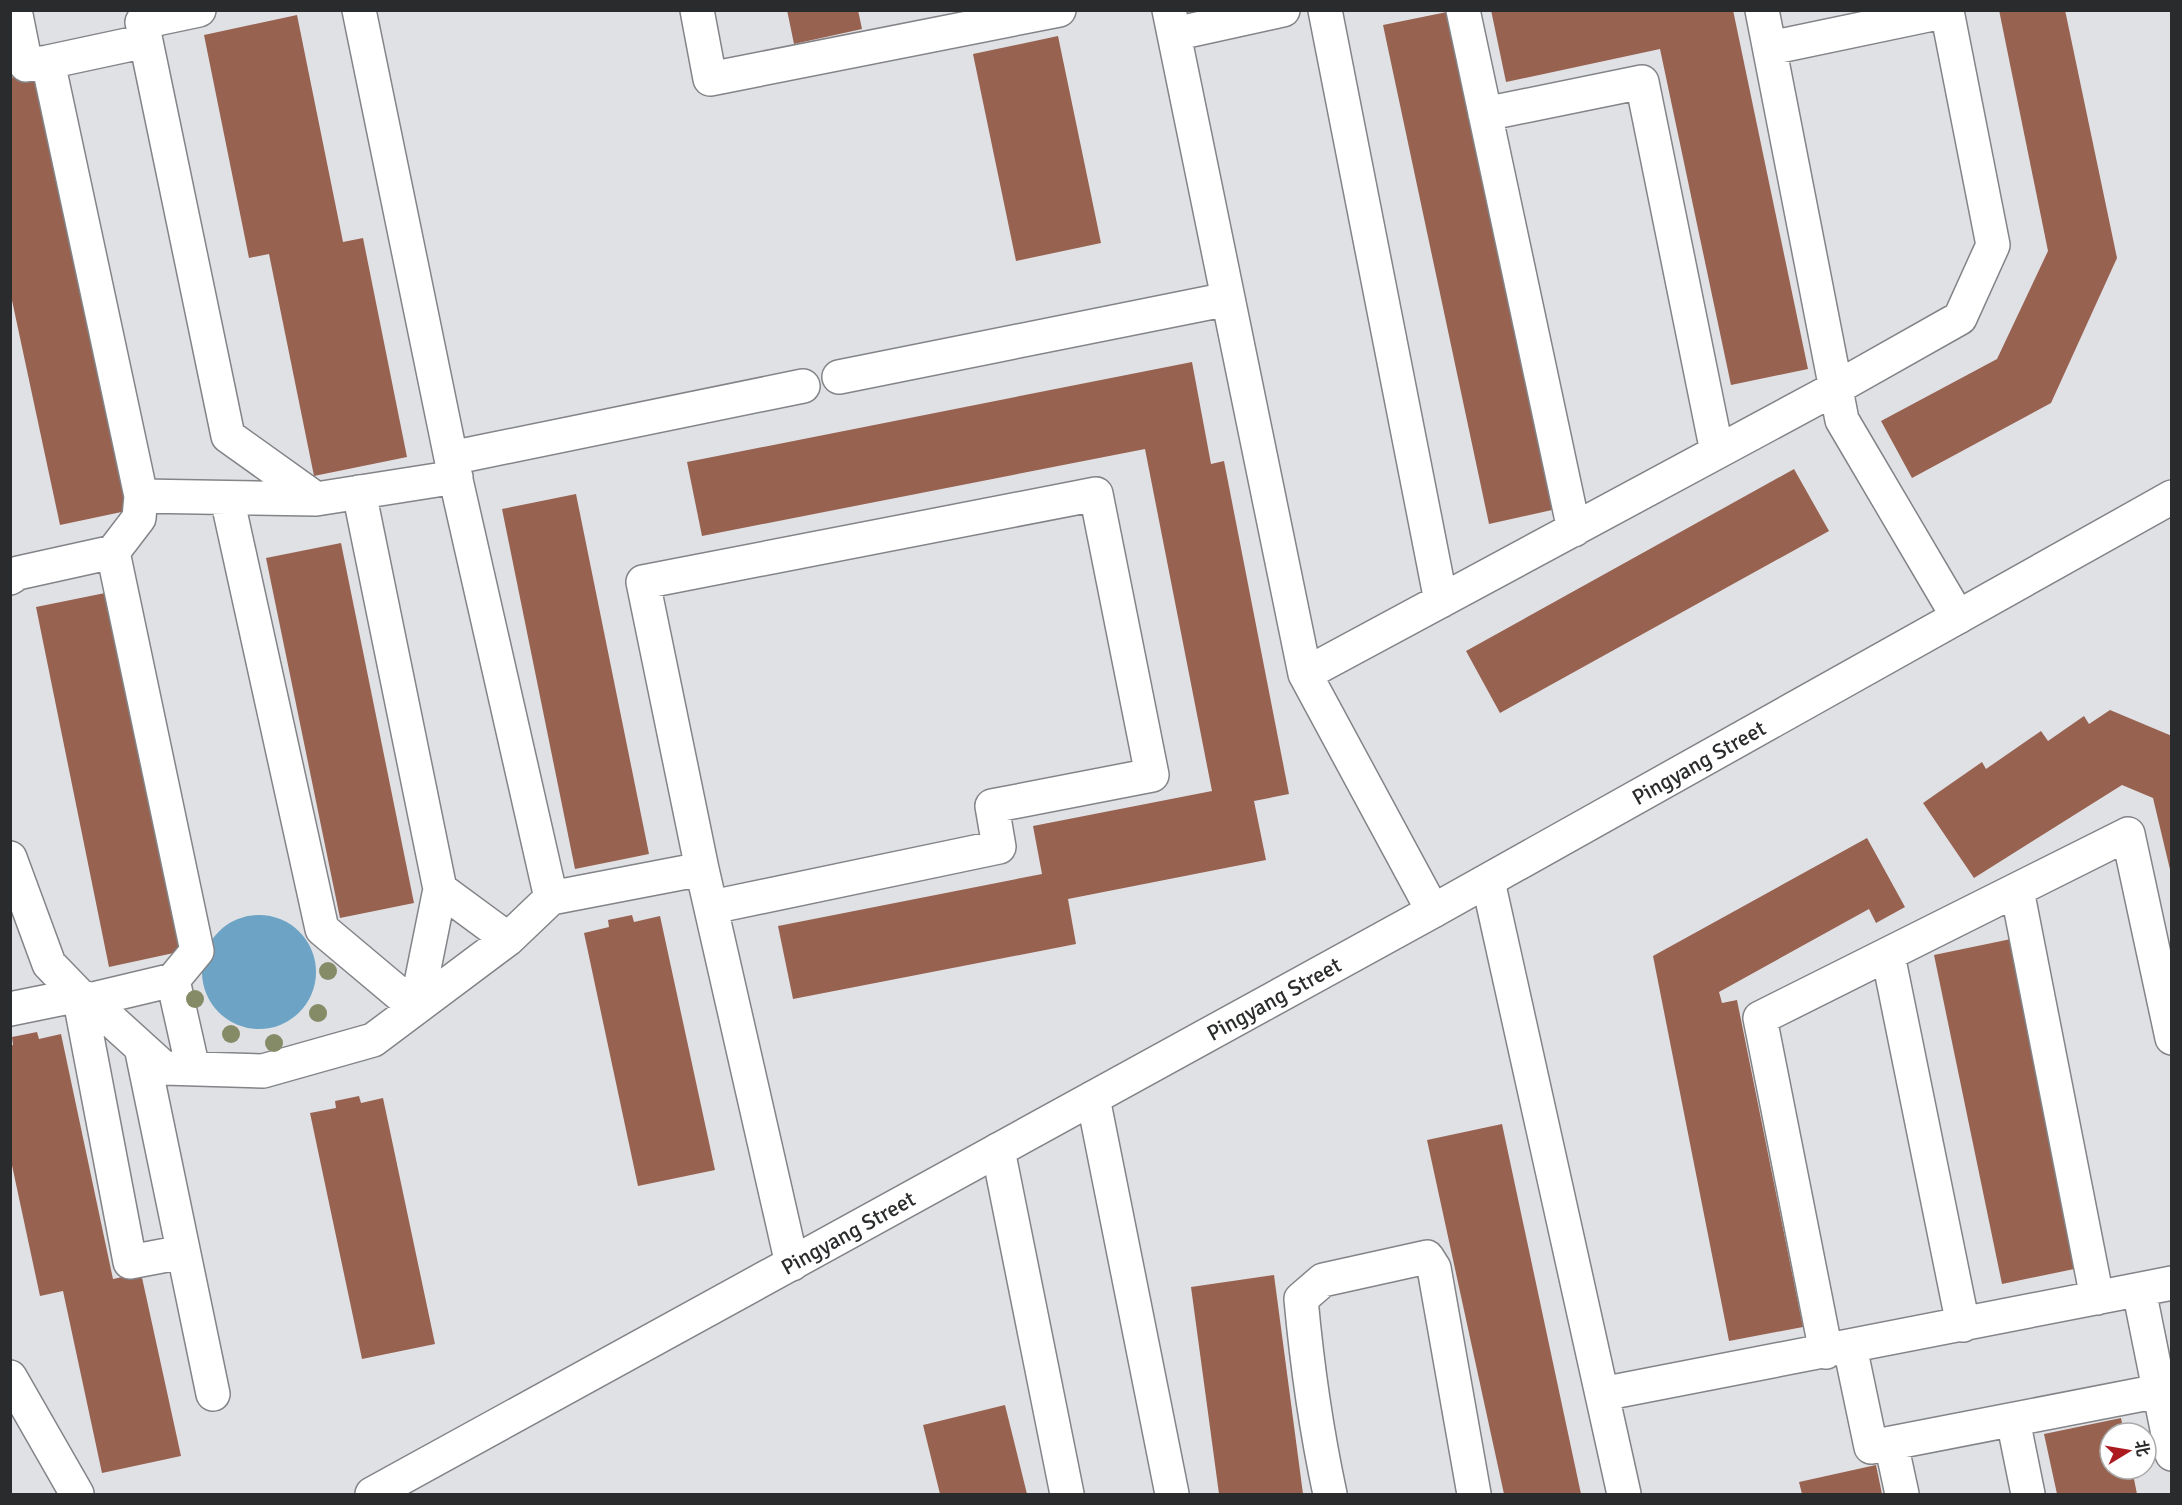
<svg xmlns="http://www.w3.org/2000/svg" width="2182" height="1505" viewBox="0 0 2182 1505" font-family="Signika,'Noto Sans SC',sans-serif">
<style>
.water{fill:#6da4c5}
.building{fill:#986251}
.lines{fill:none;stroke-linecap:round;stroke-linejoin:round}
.street-casing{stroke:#838488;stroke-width:36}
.secondary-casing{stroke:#838488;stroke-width:36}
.street{stroke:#fff;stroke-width:33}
.secondary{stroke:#fff;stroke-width:33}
.tree{fill:#868b67}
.labels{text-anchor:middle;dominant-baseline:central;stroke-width:6;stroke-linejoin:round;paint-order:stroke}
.street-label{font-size:22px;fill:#2a2b2c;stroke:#fff}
</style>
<rect width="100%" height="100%" fill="#e0e1e5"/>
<path class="water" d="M202 972a57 57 0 1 1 114 0a57 57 0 1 1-114 0Z"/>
<path class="building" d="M787,10H858L862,29L794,44Z
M1491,10H1733L1808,369L1731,385L1660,49L1506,82Z
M1999,10H2065L2117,258L2051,403L1912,478L1881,421L1997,359L2048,251Z
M1447,12L1552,510L1489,524L1383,25Z
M297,15L343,242L363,238L407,457L314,476L269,254L249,258L204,35Z
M1058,36L1101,243L1016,261L973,54Z
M38,72L131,510L60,525L10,291V78Z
M1192,362L1211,464L1224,461L1289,794L1254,801L1266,860L1068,899L1076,944L793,999L778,926L1042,874L1033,826L1212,791L1145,449L702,536L687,462Z
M1794,469L1829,531L1500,713L1466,651Z
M576,494L649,854L575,869L502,509Z
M341,543L414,903L340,918L266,558Z
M110,592L183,951L109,967L36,607Z
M2110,710L2172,736V878L2153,798L2122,785L1974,878L1923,803L1982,762L1986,769L2041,731L2048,741L2084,716L2089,724Z
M1867,838L1905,907L1876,923L1869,909L1719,992L1722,1003L1737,1000L1803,1327L1729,1341L1653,956Z
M632,915L634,922L660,916L715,1170L638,1186L584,933L609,927L608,920Z
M2011,939L2079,1268L2002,1284L1934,955Z
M37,1032L39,1039L61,1034L113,1279L141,1273L181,1456L102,1473L63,1291L40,1296L10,1156V1046L13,1045L12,1037Z
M359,1096L361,1103L383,1098L435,1344L362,1359L310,1113L336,1108L335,1101Z
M1502,1124L1581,1494H1504L1427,1140Z
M1274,1275L1303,1494H1219L1191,1287Z
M1005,1405L1027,1494H940L923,1425Z
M2121,1418L2124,1433H2110V1469H2132L2137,1494H2057L2044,1434Z
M1876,1465L1882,1494H1802L1799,1482Z"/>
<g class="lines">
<defs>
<path id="street" d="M199,10L142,22L228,436L316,499L456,477
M359,10L451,458L803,386
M697,10L710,79L1059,10
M1169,10L1305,674L1433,911
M1325,10L1441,601
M1463,10L1574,530
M1762,10L1842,420L1958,617
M1174,34L1283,10
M48,62L146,41
M1485,114L1642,82L1717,452
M839,377L1228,299
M451,458L551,898
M141,496L316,499
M227,498L322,929L416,1008L440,889L359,492
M113,552L197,951L173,980
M10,578L18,573L113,552L139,518L141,496L48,62L26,65L15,10
M1305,674L1836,388L1960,318L1993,245L1947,11L1770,48
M10,858L49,964L79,995L89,1000L164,1068L263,1071L373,1040L508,939L551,898L702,869L792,1264
M702,869L643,582L1096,494L1152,775L992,806L999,847L712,907
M1488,881L1624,1494
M440,889L508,939
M2017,890L2097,1298
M1888,955L1963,1325
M89,1000L173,980L193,1069
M10,1009L79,995L130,1262L183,1252
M141,1047L213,1394
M1093,1098L1172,1494
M998,1150L1067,1494
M2139,1290L2172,1454
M1850,1347L1871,1447L2159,1391
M1826,1352L1760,1018L2128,834L2172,1038
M1602,1394L2172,1283
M2013,1420L2028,1494
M1891,1443L1902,1494
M1330,1494C1316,1429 1307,1365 1301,1299L1323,1280L1427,1257L1434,1268L1474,1494"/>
<g id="secondary">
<path d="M10,1377L77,1494"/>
<path id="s1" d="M372,1494L1433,911L2172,497"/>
</g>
</defs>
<use href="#street" class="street-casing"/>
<use href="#secondary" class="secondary-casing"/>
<use href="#street" class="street"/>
<use href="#secondary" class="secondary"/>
</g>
<g class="tree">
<circle cx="328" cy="971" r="9"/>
<circle cx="195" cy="999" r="9"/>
<circle cx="318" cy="1013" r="9"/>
<circle cx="231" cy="1034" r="9"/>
<circle cx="274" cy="1043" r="9"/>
</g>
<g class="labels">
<g class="street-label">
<text stroke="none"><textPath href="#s1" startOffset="1515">Pingyang Street</textPath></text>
<text stroke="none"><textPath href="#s1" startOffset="1029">Pingyang Street</textPath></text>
<text stroke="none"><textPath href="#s1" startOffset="543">Pingyang Street</textPath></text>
</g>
</g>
<rect width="2182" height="1505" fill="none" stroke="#2a2b2c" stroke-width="24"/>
<g transform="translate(2128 1451) rotate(79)"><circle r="28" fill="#ffffff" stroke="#aaaaab" stroke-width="1.5"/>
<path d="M0-4.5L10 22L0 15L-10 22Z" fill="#ac1a20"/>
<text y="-9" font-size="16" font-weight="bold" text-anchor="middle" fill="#2a2b2c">北</text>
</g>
</svg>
